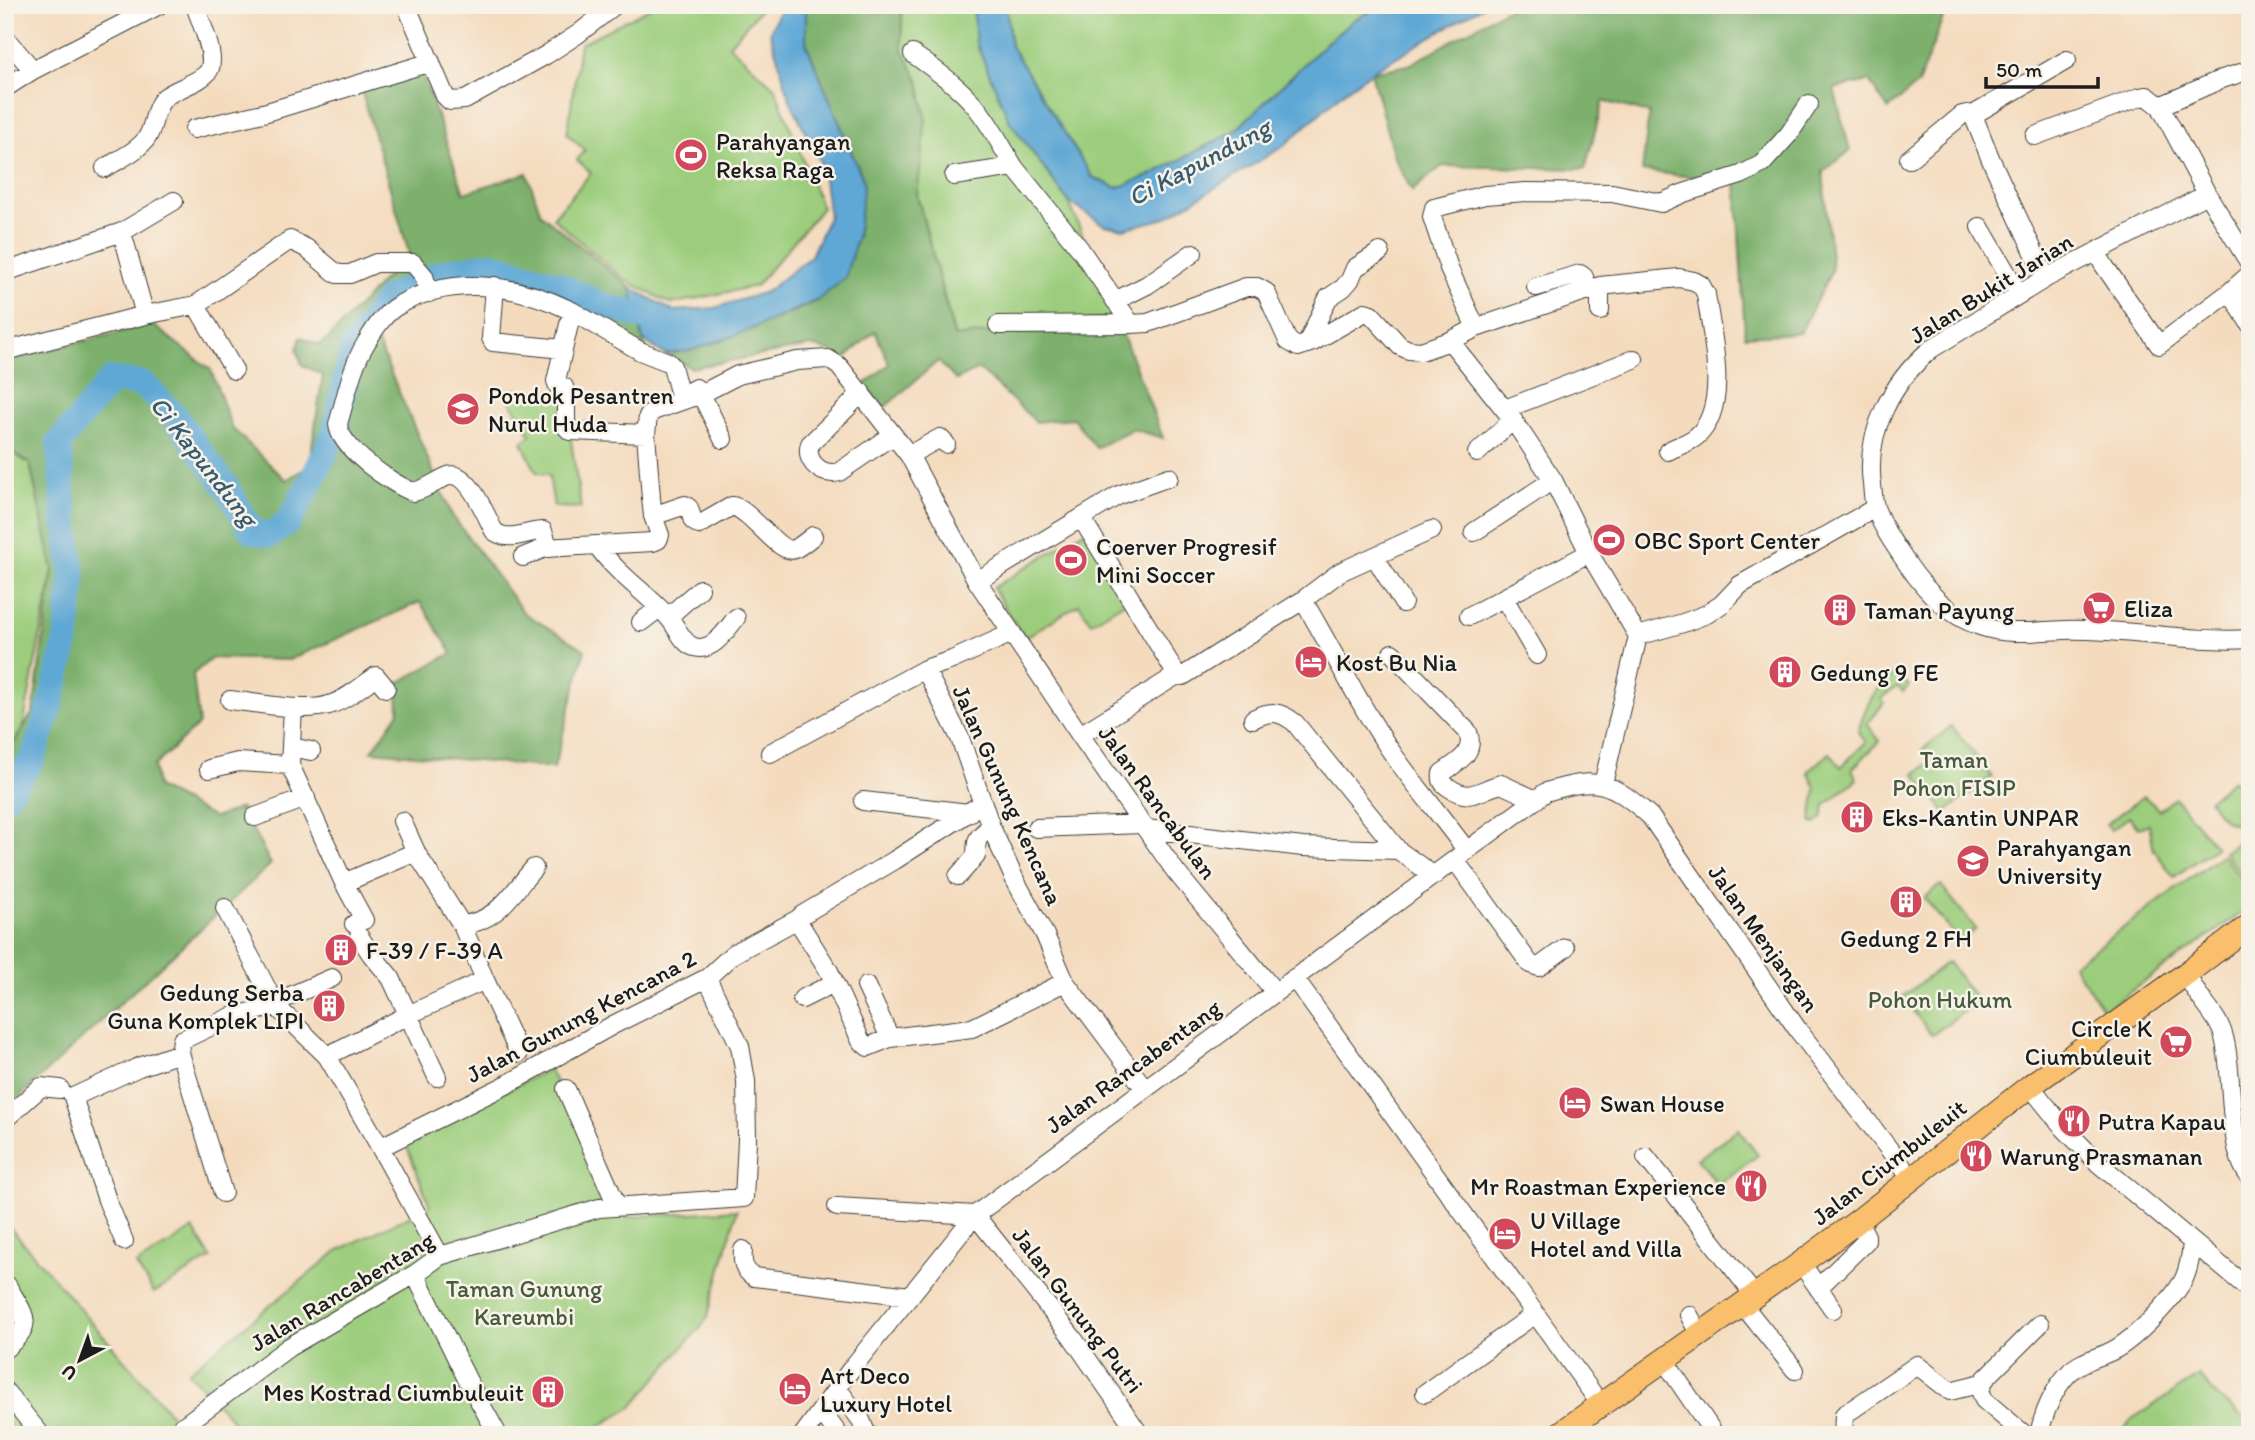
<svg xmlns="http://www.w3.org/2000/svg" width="2255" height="1440" viewBox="0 0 2255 1440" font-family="Itim,sans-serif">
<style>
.green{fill:#9bcd7c;stroke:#5c744c;stroke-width:2}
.forest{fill:#7cb06c;stroke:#4c6644;stroke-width:2}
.water{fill:#5ea8d5;stroke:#3d6278;stroke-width:2}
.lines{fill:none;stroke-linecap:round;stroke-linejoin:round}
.river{stroke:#5ea8d5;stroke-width:26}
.minor-casing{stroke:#3c3934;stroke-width:20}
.major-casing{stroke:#3c3934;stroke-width:25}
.minor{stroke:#fff;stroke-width:18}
.major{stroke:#f9bf6d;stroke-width:23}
.labels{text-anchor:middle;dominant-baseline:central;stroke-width:5;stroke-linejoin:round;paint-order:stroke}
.poi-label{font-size:24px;fill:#1c1c1c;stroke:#f7f3e8;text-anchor:start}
.street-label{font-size:24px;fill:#1c1c1c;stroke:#f7f3e8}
.park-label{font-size:24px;fill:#485a3e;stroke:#f7f3e8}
.water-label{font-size:26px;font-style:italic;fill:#3a5b6f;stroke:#f7f3e8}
</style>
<rect width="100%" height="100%" fill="#f7f3e8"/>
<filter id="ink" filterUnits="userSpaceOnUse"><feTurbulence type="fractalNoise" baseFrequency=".0143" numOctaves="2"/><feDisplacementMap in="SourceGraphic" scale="14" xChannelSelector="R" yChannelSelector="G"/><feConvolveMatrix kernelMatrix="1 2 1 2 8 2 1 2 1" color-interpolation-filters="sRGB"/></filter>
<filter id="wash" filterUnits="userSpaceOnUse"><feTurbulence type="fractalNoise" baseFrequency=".00686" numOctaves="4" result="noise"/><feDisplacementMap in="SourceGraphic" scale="28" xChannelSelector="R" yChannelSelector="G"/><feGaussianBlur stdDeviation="1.57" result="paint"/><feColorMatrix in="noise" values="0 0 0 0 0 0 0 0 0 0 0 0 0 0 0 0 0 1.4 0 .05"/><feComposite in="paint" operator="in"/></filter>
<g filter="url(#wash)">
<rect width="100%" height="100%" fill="#f4dbbe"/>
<path class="green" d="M655,5H764L729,45L775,88L822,208L756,286L671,304L625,280L553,218L591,173L577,160L585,150L567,134L580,44Z
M902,5H973L976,43L1010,122L1069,202L1116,317L955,337L917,195L926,118L902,48Z
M1006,5H1384L1355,19L1326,43L1235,131L1149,176L1117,188L1092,177L1011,46Z
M503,390L565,392L564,413L571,440L581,508L554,507L549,475L536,472L522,442L531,435Z
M5,449L30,464L53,570L22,732L5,759Z
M1085,531L1128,600L1091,623L1079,604L1024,638L993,588Z
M1897,672L1909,686L1903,692L1898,686L1881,699L1884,703L1867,724L1880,741L1852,769L1857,779L1825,805L1823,817L1815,824L1811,821L1816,788L1808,772L1830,753L1841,767L1866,742L1858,732C1867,702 1872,691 1897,672Z
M1952,726L1992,777L1945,812L1915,774L1931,761L1922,750Z
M2233,780C2237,786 2245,792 2246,799C2248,809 2240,828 2228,822C2221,819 2214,806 2209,800Z
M2144,796L2159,810L2175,798L2216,847L2174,877L2154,850L2149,824L2138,828L2129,817L2111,830L2106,824Z
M2250,834V887L2224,852Z
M2222,855L2250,891V907L2104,1010L2073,965Z
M1941,885L1976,929L1960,942L1924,898Z
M1948,962L1978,1001L1932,1035L1902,997Z
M549,1069L627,1217L737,1210L707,1319L632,1407L584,1435H246L188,1372L339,1250L430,1206L405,1142Z
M1738,1129L1758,1155L1718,1185L1697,1159Z
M5,1222L189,1435H5Z
M193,1229L211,1258L154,1293L136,1265Z
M2199,1376L2217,1396L2250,1423V1435H2120L2132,1419Z"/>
<path class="forest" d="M806,5H902V48L919,81L926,118L917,195L954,337L1116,317L1163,438L1132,429L1096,448L1073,418L1036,422L979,369L956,380L938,361L885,407L863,386L889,364L875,331L843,360L830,351L810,346L692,368L664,354C717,348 769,321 818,301L864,182L806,43Z
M1514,5H1681L1690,9L1804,8L1812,5H1948L1918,84L1888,109L1869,81L1834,89L1850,151L1823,171L1832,270L1800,333L1745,336L1736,182L1642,171L1649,113L1603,101L1585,169L1442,166L1412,191L1394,157L1371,72L1409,65Z
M422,73L464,193L527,173L541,214L631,288L646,352L585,311L514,276L458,272L410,292L373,332L452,515L524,613L585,650L554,768L372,751L399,712L398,683L452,653L420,602L289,660L212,658L193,674L199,724L154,766L157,787L214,818L241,808L271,864L5,1110V757L33,712L53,570L30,464L5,448V361L152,324L211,370L232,428L286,480L309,466L323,375L302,365L297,349L301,337L319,345L328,339L409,253L361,90Z"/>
<path class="water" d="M782,5H806V43L864,182L857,238L845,278L818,300L744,332L689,351L664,354L643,340L631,288L673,311L715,308L766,292L811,256L829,216L822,166L790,100L770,32Z
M973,5H1006L1011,46L1092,177L1117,188L1149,176L1235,131L1326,43L1355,19L1384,5H1485L1371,72L1341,94L1284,146L1165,218L1124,229L1104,225L1069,202L1010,122L976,43Z"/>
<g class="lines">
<path class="river" d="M5,798L32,760L50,707L66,641L73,577L64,510L59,443L111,380L143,384L172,413L227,488L252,531L271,535L289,521L310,484L335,432L352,349L388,298L442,272L491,264L557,284L602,305L673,326"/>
</g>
</g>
<g filter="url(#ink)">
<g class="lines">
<defs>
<path id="minor" d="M409,5L410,14L445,96L450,101L465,100L546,55L578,34L615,5
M5,38L33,70
M913,54C935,70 958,85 976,107C991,125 1002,147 1014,167
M2250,70L2222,79L2160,106L2207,194L2250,264
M5,88L33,70L159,5
M1973,115L2067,60
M194,129L267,112L431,62
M2035,136L2140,97L2147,96L2160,106
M1909,159L1962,115L1967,114L1973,115L1991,160L2046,278
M105,168C118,160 140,150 148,136C155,123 154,107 165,97C176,88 206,81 210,68C215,52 200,21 195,5
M954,176L1014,167L1080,249L1131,324L1148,323L1246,287H1257L1266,292L1288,341L1298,347L1313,342L1365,312L1371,314L1400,346L1409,350L1421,351L1450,341L1476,328L1600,286L1679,278L1694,281L1701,285L1706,294C1711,333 1731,406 1697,436C1689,443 1677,446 1668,451
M2207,194L2046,278L1931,349C1892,382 1865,432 1872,484C1873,493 1873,502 1876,510C1884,531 1896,547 1908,565C1927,592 1948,615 1980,626C2009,636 2034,631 2064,630C2126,628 2188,643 2250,639
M1980,227L2019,294
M122,232L145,315
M2097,251L2103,264L2159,345L2230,292L2250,274
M5,272L122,232L174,201
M495,286L491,338L493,342L563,349
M1600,286V311
M1536,287L1580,274L1584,277L1589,291
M2230,292L2250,324
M1115,301L1147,285L1193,253
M196,305L234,370
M572,311L640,351L668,362L672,366L679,392L682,395L696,388
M998,325L1131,324
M1476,328L1450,271L1432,217L1434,208L1485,195L1526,192L1612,193L1661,203L1684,193L1741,175L1762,164L1789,134L1809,104
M1450,341L1513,420L1553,480L1589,553L1638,636L1603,784
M1307,344L1328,298L1343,288L1350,280L1355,268L1380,252
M5,351L145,315L196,305L290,240L306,248L337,274H350L376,263H413L424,276L429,293
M861,392L848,407L810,444C804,461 822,477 839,472L893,435
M701,394L723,439
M1505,409L1634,359
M1477,453L1513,420
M909,455L940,438L946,444
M653,516L685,505L689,508L693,521L699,525L732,506C751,509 779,556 795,549C801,546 808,540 813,536
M1082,519L1177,675
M1474,532L1553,480
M549,548L543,531C526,531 509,543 494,531C486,516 468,469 448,476C436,481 426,490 413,492C392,484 339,448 338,424C346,398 351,367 366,343C373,331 385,313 397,306C452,274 517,284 572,311L556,381L558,386L564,387L566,392V427L570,431L646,434
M523,557L545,548L597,545
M1375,557L1403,603
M977,581L1119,495L1169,477
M1504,598L1537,655
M1303,600C1334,652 1360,707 1395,757C1418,789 1444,820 1467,851
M1469,616L1589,553
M668,617L700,589
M736,618C727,629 713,653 694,647C683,644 677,627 669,618C647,593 615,573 597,545L653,542L658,540L660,535L653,516L651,498L646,434L648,416L653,411L701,394L738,375L797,361L828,359L839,366L909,455L977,581L1080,735L1176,872L1275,992
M641,622L658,609
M1638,636L1683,623L1707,614L1722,604L1740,585L1875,508
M1392,653L1468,732C1476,754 1457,762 1442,773C1441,780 1442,783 1448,787C1471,803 1478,790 1501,784L1536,800
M925,669L960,738L991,827L1015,880L1045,935L1065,982L1145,1089
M230,700C257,703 304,713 329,705C346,700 362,686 376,676L386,688
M293,708L290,765L344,883L411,854H417L462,925L485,980
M1253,719C1271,710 1280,711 1295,723L1398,850L1434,876
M1080,735L1177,675L1183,676L1303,600L1340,572L1432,530
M291,747L311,751
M770,753L925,669L952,660L1012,633
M209,769L238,762L290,765
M863,801L969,813
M983,803L895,860L802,915L798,919L799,923L829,971L861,1041L868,1047L890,1038L972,1028L1065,982
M255,817L306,798
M402,821L417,854
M1036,828L1142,824
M1146,829L1303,847L1398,850
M1455,860L1530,964L1539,967L1565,948
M958,876L976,856C976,838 977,837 991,827
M344,883L364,920L354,924
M225,908L276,1006L327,1056L376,1140L440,1256
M462,925C498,921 511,894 534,868
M359,936L371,954L391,978L437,1077
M2187,973C2194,996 2218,1015 2223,1034C2235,1072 2226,1151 2250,1177
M1294,978L1601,1405
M866,986L890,1038
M802,999L834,983
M274,1003L332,978
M327,1056L408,1015L485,980L519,1053
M2030,1086L2064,1128L2098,1163L2250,1290
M566,1089L617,1206
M5,1119L41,1087L60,1089
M381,1147L506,1085L613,1025L707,978L733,954L798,919
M1646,1157L1755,1296
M223,1193L180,1053L182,1040L231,1017L276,1006
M837,1207L975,1215L1072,1337L1140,1435
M124,1241L107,1200L73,1097L139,1067L180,1053
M743,1250C742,1262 743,1270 754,1277L910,1296
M1801,1263L1833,1309
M415,1274L467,1379L498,1435
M1818,1288L1866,1241V1236L1858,1221
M1743,1305L1795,1370
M1689,1315L1700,1335
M5,1349C37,1322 24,1316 7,1285
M1664,1360L1715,1435
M837,1388L861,1420L867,1435
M5,1391L41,1435
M1425,1393L1535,1314
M821,1411L839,1435
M171,1435L289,1347L415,1274L440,1256L599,1208L744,1198L747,1140L746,1081L740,1046L707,978
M803,1435L852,1368L975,1215L1546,792C1598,776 1610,781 1650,816L1798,1030L1911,1178
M1843,1435L1844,1415L1917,1365L1950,1391L1982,1383
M2025,1435L1984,1400L1980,1390L1985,1379L2040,1324
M2039,1435C2043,1414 2054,1388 2069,1373C2080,1361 2098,1358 2112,1351C2134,1340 2172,1301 2184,1279C2189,1268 2191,1255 2192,1242"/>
<path id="major" d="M1558,1435L1801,1263L1858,1221L2030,1086L2187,973L2250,925"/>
</defs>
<use href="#minor" class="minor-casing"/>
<use href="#major" class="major-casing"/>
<use href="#minor" class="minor"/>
<use href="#major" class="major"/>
</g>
</g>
<defs>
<symbol id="stadium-disc" viewBox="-11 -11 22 22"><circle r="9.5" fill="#d1495b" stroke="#f7f3e8"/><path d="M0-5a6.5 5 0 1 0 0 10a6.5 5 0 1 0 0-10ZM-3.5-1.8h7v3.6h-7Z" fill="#fff"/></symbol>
<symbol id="school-disc" viewBox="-11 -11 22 22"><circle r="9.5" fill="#d1495b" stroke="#f7f3e8"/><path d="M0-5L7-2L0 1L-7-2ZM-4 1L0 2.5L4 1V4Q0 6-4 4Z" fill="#fff"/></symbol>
<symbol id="supermarket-disc" viewBox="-11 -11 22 22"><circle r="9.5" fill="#d1495b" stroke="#f7f3e8"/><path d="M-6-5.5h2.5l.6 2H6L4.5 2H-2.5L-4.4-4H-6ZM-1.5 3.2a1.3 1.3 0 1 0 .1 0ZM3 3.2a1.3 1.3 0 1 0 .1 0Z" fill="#fff"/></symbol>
<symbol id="building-disc" viewBox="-11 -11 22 22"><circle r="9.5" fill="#d1495b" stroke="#f7f3e8"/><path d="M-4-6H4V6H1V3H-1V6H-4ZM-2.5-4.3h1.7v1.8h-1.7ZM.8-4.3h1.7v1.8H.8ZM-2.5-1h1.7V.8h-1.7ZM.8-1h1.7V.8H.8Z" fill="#fff"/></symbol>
<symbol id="hotel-disc" viewBox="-11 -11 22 22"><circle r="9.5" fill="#d1495b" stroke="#f7f3e8"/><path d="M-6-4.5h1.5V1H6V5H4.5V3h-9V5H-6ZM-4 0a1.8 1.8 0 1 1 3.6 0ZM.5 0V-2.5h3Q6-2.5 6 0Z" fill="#fff"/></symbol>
<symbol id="university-disc" viewBox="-11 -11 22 22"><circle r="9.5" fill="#d1495b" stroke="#f7f3e8"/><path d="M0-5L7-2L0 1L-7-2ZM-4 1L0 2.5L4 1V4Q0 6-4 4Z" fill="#fff"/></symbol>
<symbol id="restaurant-disc" viewBox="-11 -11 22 22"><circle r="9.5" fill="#d1495b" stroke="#f7f3e8"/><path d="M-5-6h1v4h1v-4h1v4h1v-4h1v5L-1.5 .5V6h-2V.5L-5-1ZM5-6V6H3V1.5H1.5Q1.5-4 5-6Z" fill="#fff"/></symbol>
</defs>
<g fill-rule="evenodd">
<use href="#stadium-disc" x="672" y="136" width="38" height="38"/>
<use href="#school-disc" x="444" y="390" width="38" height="38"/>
<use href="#stadium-disc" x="1590" y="521" width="38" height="38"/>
<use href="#stadium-disc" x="1052" y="541" width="38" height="38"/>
<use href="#supermarket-disc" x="2080" y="589" width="38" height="38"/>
<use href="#building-disc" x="1821" y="591" width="38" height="38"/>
<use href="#hotel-disc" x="1292" y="643" width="38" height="38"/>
<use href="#building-disc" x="1766" y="653" width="38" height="38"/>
<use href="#building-disc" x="1838" y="798" width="38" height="38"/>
<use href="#university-disc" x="1954" y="842" width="38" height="38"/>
<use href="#building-disc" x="1887" y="883" width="38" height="38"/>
<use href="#building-disc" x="322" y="931" width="38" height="38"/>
<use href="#building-disc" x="310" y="987" width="38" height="38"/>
<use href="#supermarket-disc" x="2157" y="1023" width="38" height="38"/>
<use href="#hotel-disc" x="1556" y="1084" width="38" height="38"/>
<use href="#restaurant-disc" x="2055" y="1102" width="38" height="38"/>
<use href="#restaurant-disc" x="1957" y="1137" width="38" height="38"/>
<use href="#restaurant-disc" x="1732" y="1167" width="38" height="38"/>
<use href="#hotel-disc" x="1486" y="1215" width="38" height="38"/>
<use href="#hotel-disc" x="776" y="1370" width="38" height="38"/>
<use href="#building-disc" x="529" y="1373" width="38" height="38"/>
</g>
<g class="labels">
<g class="poi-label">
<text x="716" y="141">Parahyangan<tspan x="716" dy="28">Reksa Raga</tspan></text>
<text x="488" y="395">Pondok Pesantren<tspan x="488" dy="28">Nurul Huda</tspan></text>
<text x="1634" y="540">OBC Sport Center</text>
<text x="1096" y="546">Coerver Progresif<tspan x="1096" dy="28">Mini Soccer</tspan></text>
<text x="2124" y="608">Eliza</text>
<text x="1864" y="610">Taman Payung</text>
<text x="1336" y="662">Kost Bu Nia</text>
<text x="1810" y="672">Gedung 9 FE</text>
<text x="1882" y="817">Eks-Kantin UNPAR</text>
<text x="1997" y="847">Parahyangan<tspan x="1997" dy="28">University</tspan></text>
<text x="1906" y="938" text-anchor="middle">Gedung 2 FH</text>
<text x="366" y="950">F-39 / F-39 A</text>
<text x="304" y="992" text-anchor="end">Gedung Serba<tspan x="304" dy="28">Guna Komplek LIPI</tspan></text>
<text x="2152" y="1028" text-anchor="end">Circle K<tspan x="2152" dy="28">Ciumbuleuit</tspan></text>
<text x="1600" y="1103">Swan House</text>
<text x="2098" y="1121">Putra Kapau</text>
<text x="2000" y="1156">Warung Prasmanan</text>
<text x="1726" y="1186" text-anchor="end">Mr Roastman Experience</text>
<text x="1530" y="1220">U Village<tspan x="1530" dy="28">Hotel and Villa</tspan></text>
<text x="820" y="1375">Art Deco<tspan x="820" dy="28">Luxury Hotel</tspan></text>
<text x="524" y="1392" text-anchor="end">Mes Kostrad Ciumbuleuit</text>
</g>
<g class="street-label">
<text transform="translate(1991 288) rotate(-32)">Jalan Bukit Jarian</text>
<text transform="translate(1008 795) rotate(66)">Jalan Gunung Kencana</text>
<text transform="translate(1158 802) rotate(54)">Jalan Rancabulan</text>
<text transform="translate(1764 938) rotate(55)">Jalan Menjangan</text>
<text transform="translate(581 1016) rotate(-28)">Jalan Gunung Kencana 2</text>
<text transform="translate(1133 1066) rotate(-36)">Jalan Rancabentang</text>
<text transform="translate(1889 1162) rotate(-38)">Jalan Ciumbuleuit</text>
<text transform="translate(342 1291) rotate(-31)">Jalan Rancabentang</text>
<text transform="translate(1078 1310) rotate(53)">Jalan Gunung Putri</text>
</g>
<g class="park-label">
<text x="1954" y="759">Taman<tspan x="1954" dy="28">Pohon FISIP</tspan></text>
<text x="1940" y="999">Pohon Hukum</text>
<text x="524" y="1288">Taman Gunung<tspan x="524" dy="28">Kareumbi</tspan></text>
</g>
<g class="water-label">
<text transform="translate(1199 162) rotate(-28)">Ci Kapundung</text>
<text transform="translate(204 461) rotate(52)">Ci Kapundung</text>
</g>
</g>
<rect width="2255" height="1440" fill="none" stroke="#f7f3e8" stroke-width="28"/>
<g transform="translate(80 1360) rotate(221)" stroke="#f7f3e8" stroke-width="5" paint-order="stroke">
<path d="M0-5L12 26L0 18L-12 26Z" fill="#1c1c1c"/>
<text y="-10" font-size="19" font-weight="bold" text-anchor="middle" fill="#1c1c1c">U</text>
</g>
<path d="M1986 77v10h112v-10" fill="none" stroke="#1c1c1c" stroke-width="3.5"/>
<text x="1996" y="77" font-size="21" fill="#1c1c1c" stroke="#f7f3e8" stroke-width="5" paint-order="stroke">50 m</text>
</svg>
